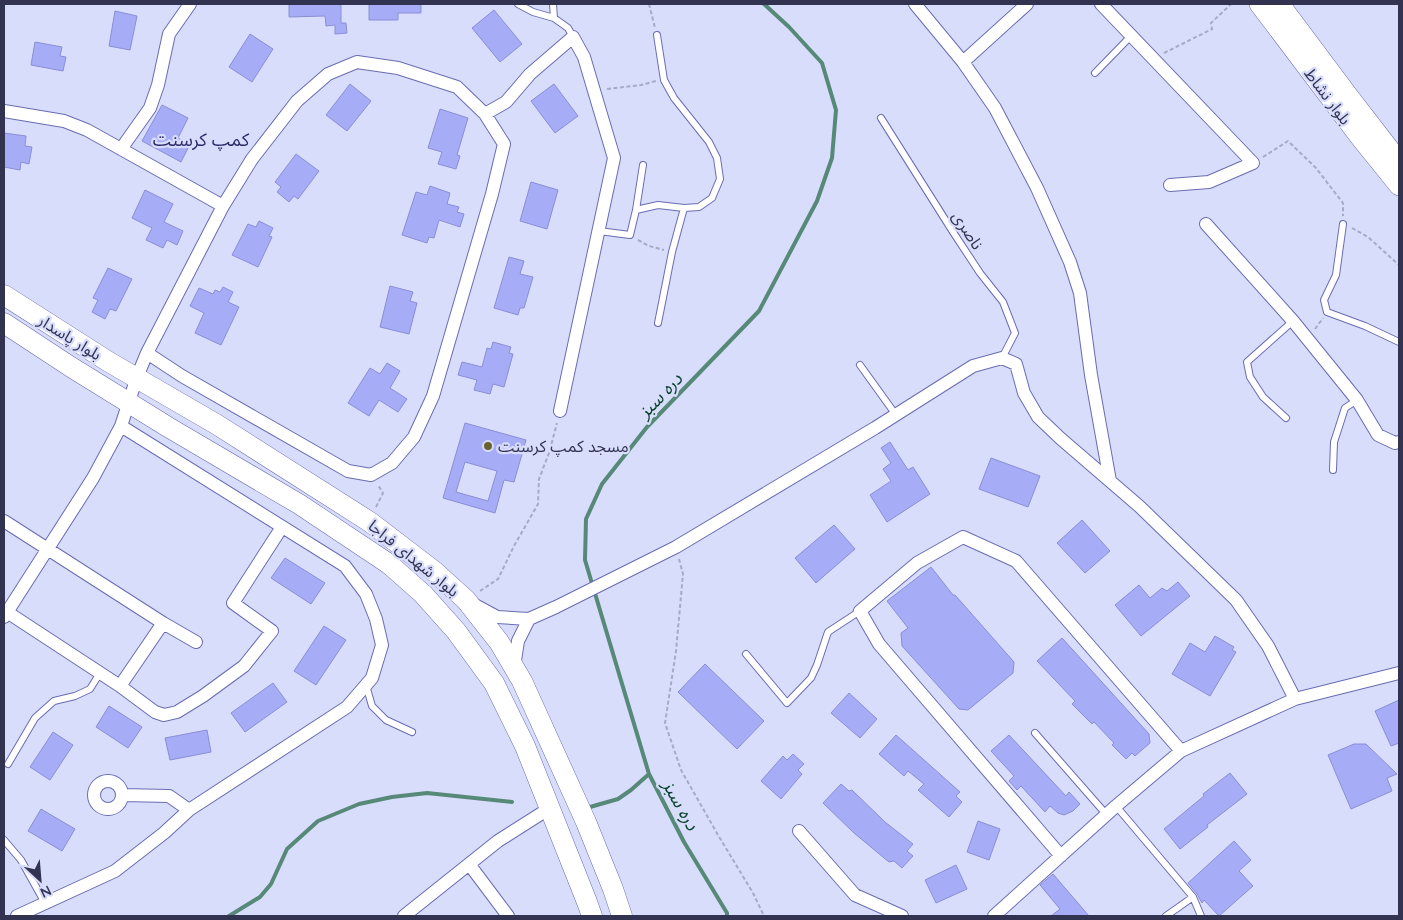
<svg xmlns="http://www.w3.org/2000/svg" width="1403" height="920" viewBox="0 0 1403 920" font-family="Quicksand,'Noto Sans Arabic',sans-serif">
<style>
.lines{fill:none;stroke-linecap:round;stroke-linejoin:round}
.stream{stroke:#568978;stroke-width:4}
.building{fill:#a7acf7;stroke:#898ed6;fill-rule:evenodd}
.lane-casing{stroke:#696cb1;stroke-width:8}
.street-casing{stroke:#696cb1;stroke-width:14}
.secondary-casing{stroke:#696cb1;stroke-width:20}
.primary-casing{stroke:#696cb1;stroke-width:21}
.path{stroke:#a6aac9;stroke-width:2;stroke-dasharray:4 2.5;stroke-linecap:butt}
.lane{stroke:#fff;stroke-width:6}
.street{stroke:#fff;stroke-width:12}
.secondary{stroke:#fff;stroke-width:19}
.primary{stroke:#fff;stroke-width:20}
.poi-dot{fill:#69612e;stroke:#d9ddfc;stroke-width:2}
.labels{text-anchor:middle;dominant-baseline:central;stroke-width:4.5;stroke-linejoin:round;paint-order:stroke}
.street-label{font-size:16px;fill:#313351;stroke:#d9ddfc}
.poi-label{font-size:16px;fill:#313351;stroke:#d9ddfc;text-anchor:start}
.neighbourhood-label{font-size:18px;fill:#2d2b6a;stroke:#d9ddfc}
.water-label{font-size:18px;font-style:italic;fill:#08442c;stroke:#d9ddfc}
</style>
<rect width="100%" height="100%" fill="#d9ddfc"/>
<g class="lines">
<path class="stream" d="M590,807L618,799L631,790L649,774
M229,916L260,897L271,884L287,849L318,821L359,804L392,797L427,793L512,802
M727,916V913L684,842L649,774L585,560L586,519L602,484L647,427L759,311L817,201L832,158L836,110L822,63L789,27L764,4"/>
</g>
<path class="building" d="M289,4H341V23H346L347,33L335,34V25L326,26L325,16L289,17Z
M369,4H421V13H398V20H369Z
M494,10L522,44L500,62L472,28Z
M115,11L137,16L130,50L109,46Z
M250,34L273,49L252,82L229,67Z
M35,42L62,47L60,56L66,57L63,71L31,65Z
M350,84L371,101L347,131L326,115Z
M554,84L578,116L555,133L531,101Z
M162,105L188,118L178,138L190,144L181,162L142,141Z
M440,109L468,118L457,155L460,156L456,169L438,164L442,152L428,148Z
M4,133L26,136L25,146L32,147L29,164L21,162L20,170L4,167Z
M296,154L319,171L298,199L294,196L289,202L277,192L281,187L275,182Z
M531,182L558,190L547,229L520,221Z
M430,186L450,193L447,204L459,207L457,212L464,214L460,227L439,220L434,238L429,237L427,243L402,235L416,192L427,195Z
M145,190L173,204L164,222L183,231L177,245L167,240L163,248L146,240L152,228L132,218Z
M259,221L273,228L269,236L272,237L258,267L232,255L248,224L256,227Z
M509,257L524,261L520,274L533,277L524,308H520L518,315L494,308Z
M108,268L132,279L116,311L110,309L105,319L92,312L98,300L93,298Z
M390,286L413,292L410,301L417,303L409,334L380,327Z
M223,287L233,292L228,302L239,307L221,345L195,333L204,313L190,306L199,288L213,294L215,290L220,292Z
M493,342L511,347L509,353L513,354L504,387L493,384L490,394L474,390L477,380L458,375L462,362L482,367L487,348L491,349Z
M387,363L400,371L390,388L407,399L398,412L379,400L369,416L348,403L370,368L380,374Z
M465,423L526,440L514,482L504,480L495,513L443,498ZM465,462L497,471L488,501L456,492Z
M890,442L908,470L913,467L930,494L887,522L870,495L891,481L883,469L891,463L881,448Z
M991,458L1040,476L1028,507L979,489Z
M1082,520L1110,551L1085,573L1057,543Z
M834,525L855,549L816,583L795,558Z
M285,558L325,583L311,604L271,578Z
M931,567L953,595H955L1014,662L1013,673L968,710L959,709L902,646L901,633L908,628L887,601Z
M1178,582L1190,596L1141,636L1115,605L1139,585L1150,598L1162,588L1167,591Z
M324,626L346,640L316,685L294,671Z
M1215,636L1234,647L1232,650L1236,652L1210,696L1172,674L1190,643L1205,652Z
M1062,638L1149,734L1150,743L1135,756L1132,753L1126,759L1112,745L1114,743L1094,722L1092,724L1072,704L1075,701L1037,661Z
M705,664L764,721L737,749L678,692Z
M273,683L287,702L245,732L231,713Z
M849,693L877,719L860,738L831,713Z
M1399,700V743L1391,746L1375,711Z
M109,706L142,727L128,748L96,727Z
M207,730L211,752L170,760L165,738Z
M53,732L73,745L50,780L30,767Z
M896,735L960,792L956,796L962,802L949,817L918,790L924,784L908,771L904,776L879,754Z
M1009,735L1066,796L1069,792L1080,804L1073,811L1064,815L1058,813L1050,806L1045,812L1021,786L1017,790L1009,781L1014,776L991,751Z
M1354,744H1366L1397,774L1387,778L1392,791L1351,809L1328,755Z
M793,754L804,764L798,770L802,774L781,799L761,781L783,756L787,760Z
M1230,773L1247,794L1207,825L1208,827L1180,849L1164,829L1204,796L1203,794Z
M841,784L849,791L852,790L885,822L913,844L907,851L913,856L902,868L894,861L889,862L854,833L823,803Z
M41,809L75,829L62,851L28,831Z
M978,821L1000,829L989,860L967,852Z
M1234,841L1251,860L1239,871L1253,886L1219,916L1204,900L1202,903L1197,894L1188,883Z
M956,865L967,889L936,903L925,880Z
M1053,874L1089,916H1051L1060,909L1040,885Z"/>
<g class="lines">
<defs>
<path id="lane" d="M518,4L533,12L554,18
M553,4L554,18L568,28L573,37
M1095,73L1131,36
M881,118L953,232L980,273L1003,302L1015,333L1002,358
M636,210L643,165
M1343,224L1336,275L1324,300L1327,312L1365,326L1399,342
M599,231L630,235L636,210L658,205L684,208L699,207L712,198L720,179L717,158L709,142L674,98L664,80L657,35
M658,323L672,252L684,208
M860,365L896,415
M1286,418L1263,397L1250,377L1247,362L1293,321
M1333,470L1334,442L1345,408L1357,400
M746,654L787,703L811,678L817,665L828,632L860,611
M366,685L372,706L386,720L412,732
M1035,733L1106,814
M8,764L35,718L54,701L75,696L90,689L100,673
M1116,806L1193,897L1201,916
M4,840L21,860L45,903
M1166,916L1193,897"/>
<path id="street" d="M915,4L963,62L995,108L1037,188L1070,262L1080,293L1091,375L1110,481
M1101,4L1253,163L1209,182L1170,185
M963,62L1027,4
M4,111L64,121L87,130L223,206
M485,114L506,102L530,74L573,37L584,57L614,158L560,411
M121,149L150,108L158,85L169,34L190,4
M1206,224L1293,321L1357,400L1378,435L1395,443L1399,442
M4,521L163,623L196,642
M473,604L497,617L529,619L518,641L514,667
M7,612L120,686L155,712L164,715L177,712L203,696L244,666L272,631L233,603L282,527
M4,617L93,478L121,426L137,377L147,353L223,206L252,159L297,101L328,74L357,62L398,68L457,87L485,114L504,144L492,194L433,396L414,437L392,463L371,475L348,471L182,376L147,353
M529,619L556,607L676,547L875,428L973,366L1002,358L1016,364L1024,393L1038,417L1060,438L1139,506L1236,600L1268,646L1295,699
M120,686L163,623
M94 795a14 14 0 1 1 28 0a14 14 0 1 1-28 0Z
M122,795L169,796L189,810
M799,831L855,895L902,916
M1061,856L879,644L860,611L917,563L963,537L1016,561L1181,751
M469,864L508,916
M17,916L115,871L164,833L189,810L347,707L372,678L382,645L376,619L366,594L345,566L121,426
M404,916L498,841L550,808
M994,916L1116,806L1181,751L1295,699L1399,673"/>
<path id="secondary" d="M1259,4L1361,139L1399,186
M1280,4L1348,95L1399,161"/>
<path id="primary" d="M4,295L109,362L216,424L370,522L434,571L466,600L499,642L522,681L586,822L613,889L622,916
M4,323L71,367L168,427L299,504L389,564L423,594L456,631L494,683L525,746L587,902L592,916"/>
</defs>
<use href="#lane" class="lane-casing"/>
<use href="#street" class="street-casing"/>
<use href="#secondary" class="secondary-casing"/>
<use href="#primary" class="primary-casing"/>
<path class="path" d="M649,4L655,28
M1164,53L1212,29L1211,23L1231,4
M607,89L641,85L656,81
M1263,157L1288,141L1316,168L1343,203V216
M1352,228L1368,237L1399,265
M638,240L649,246L664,250
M1315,329L1323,318
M376,507L383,493L378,485
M679,559L683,574L676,651L665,723L681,770L718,835L753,893L764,916
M480,591L498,579L514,546L538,504L539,479L549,453L557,423"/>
<use href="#lane" class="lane"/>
<use href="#street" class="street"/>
<use href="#secondary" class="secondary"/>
<use href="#primary" class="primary"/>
</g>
<circle class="poi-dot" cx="488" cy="446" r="5"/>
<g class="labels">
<g class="street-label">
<text transform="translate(1328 96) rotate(53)">بلوار نشاط</text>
<text transform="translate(968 230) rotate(57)">ناصری</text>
<text transform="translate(70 337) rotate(32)">بلوار پاسدار</text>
<text transform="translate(414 558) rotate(39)">بلوار شهدای فراجا</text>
</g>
<g class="poi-label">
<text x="498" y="446">مسجد کمپ کرسنت</text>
</g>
<g class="neighbourhood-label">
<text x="201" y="139">کمپ کرسنت</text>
</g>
<g class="water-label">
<text transform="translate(660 395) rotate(-46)">دره سبز</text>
<text transform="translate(681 805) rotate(61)">دره سبز</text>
</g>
</g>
<rect width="1403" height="920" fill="none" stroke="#313351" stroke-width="10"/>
<g transform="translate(40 880) rotate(154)" stroke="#d9ddfc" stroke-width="4" paint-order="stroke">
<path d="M0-4L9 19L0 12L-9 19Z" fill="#313351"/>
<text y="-8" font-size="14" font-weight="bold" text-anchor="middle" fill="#313351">N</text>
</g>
</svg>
